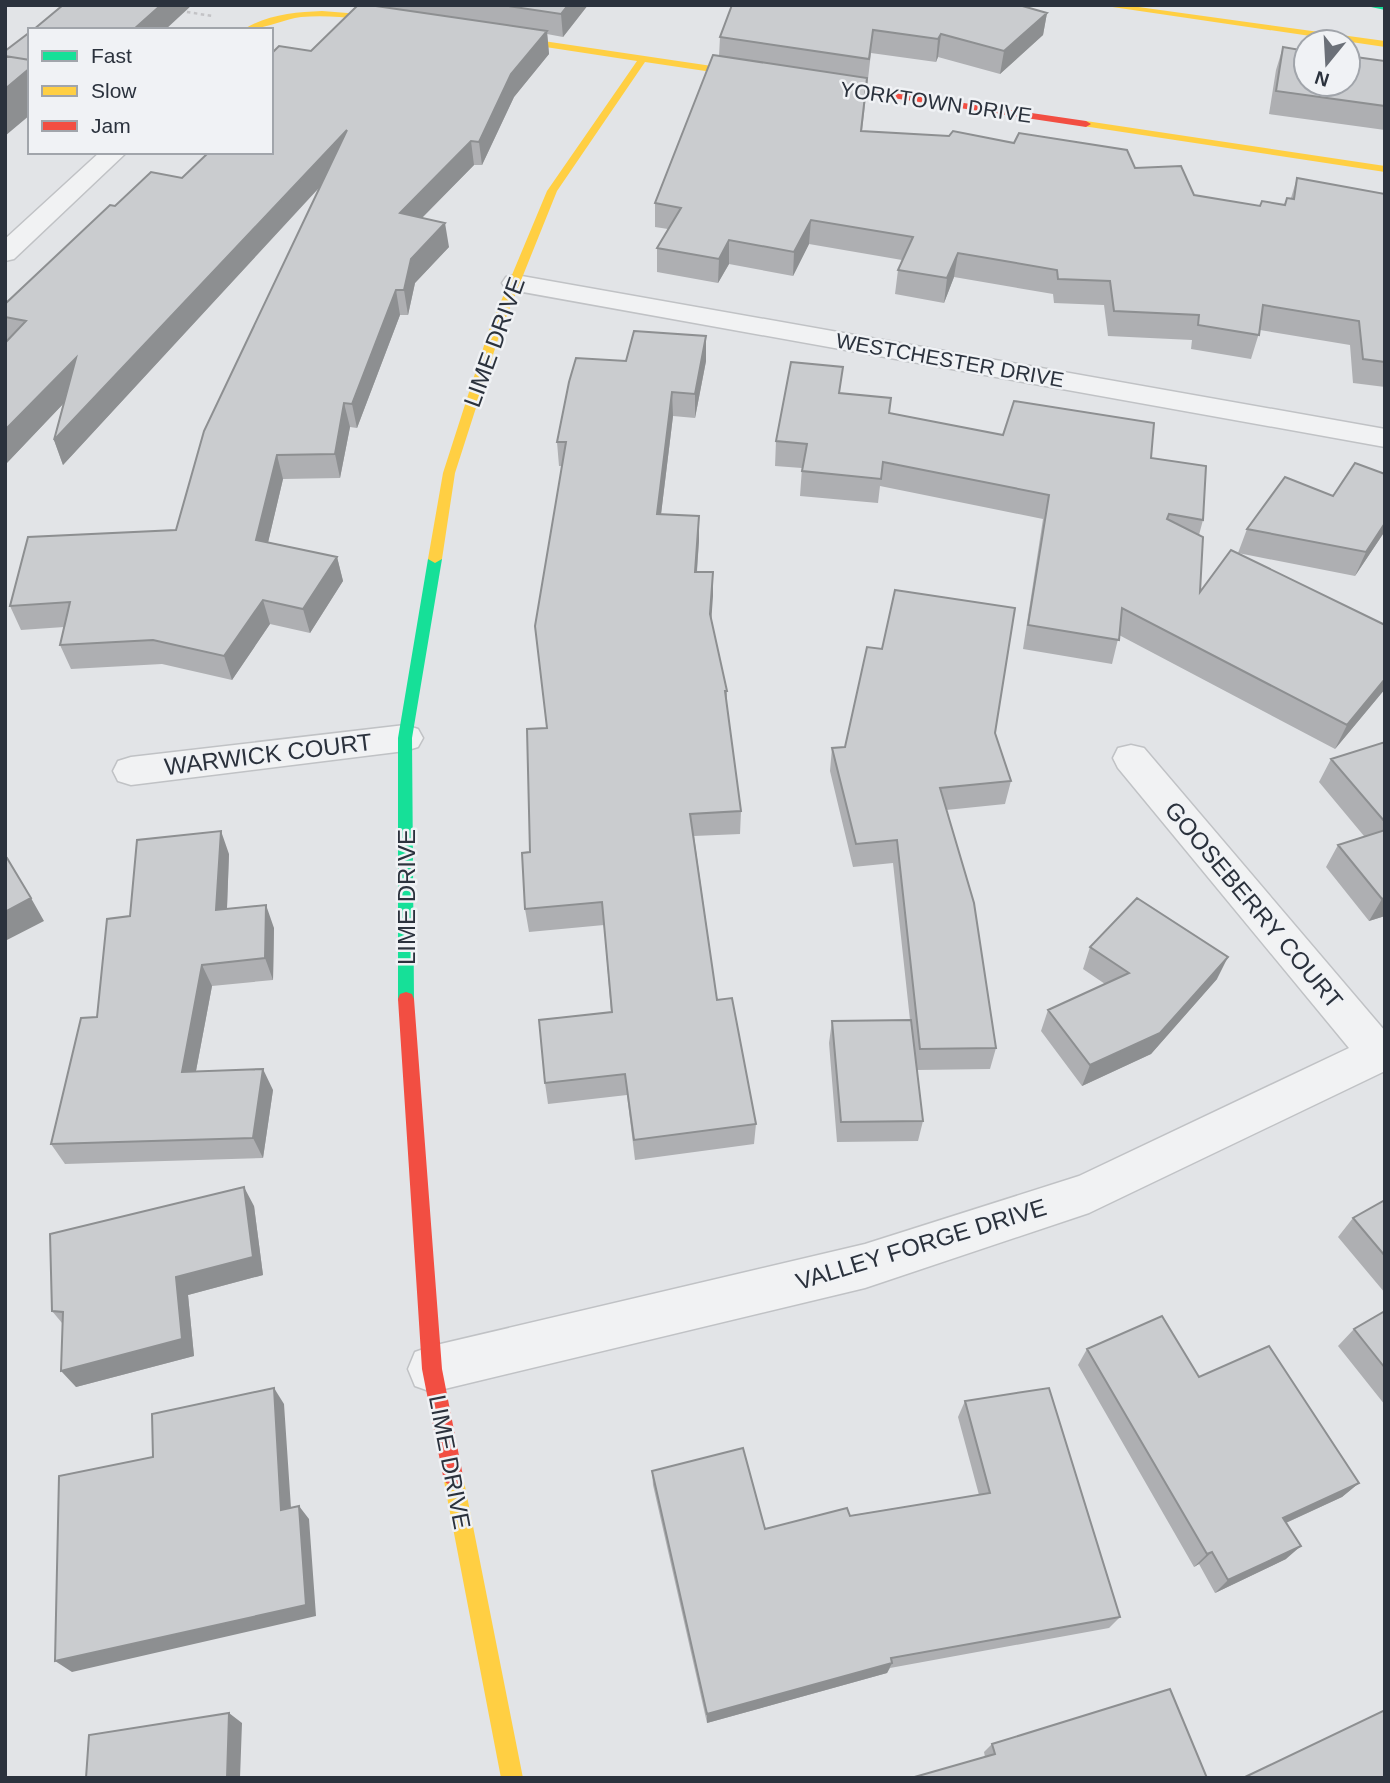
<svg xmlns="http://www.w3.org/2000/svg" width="1390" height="1783" viewBox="0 0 1390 1783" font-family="Arial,sans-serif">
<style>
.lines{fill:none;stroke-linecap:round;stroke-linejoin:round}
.street-casing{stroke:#c0c2c5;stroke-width:3}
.path{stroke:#c3c3c6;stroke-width:2.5;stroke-dasharray:3.5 3.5;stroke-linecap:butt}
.street{fill:#f1f2f3;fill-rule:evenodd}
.fast{fill:#16e098;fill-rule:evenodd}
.slow{fill:#ffcf43;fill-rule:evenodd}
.jam{fill:#f24e42;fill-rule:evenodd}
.wall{fill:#aeafb2}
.shaded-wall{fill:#8d8f91}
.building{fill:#cacccf;stroke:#8d8f91;stroke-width:2}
.labels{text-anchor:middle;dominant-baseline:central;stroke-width:5;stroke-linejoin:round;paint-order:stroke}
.far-street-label{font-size:21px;fill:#2b323d;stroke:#f0f2f5}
.street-label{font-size:24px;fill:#2b323d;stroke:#f0f2f5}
</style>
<rect width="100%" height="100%" fill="#e2e4e7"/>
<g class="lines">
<defs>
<path id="street" d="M100,152H127L14,259L5,261V239Z
M516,275L1385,429V447L506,289L502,283L506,277Z
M405,725L418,729L423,738L418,747L405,751L131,785L118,781L113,771L118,761L131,757Z
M1131,745L1144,748L1385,1031V1071L1089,1213L865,1288L432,1392L415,1386L408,1369L415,1352L432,1346L865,1244L1079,1176L1349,1048L1118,768L1113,758L1118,748Z"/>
</defs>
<use href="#street" class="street-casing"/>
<path class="path" d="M180,11L213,16"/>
<use href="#street" class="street"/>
<path class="fast" d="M1370,5H1385V10L1371,7Z
M435,555L442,559L412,738L414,999L412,1004L406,1006L400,1004L398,999V738L428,559Z"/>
<path class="slow" d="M1099,5H1124L1385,41V47Z
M322,11L360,14L404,22L399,25C367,20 334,14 301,17C281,20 262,30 243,30C265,15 295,12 322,11Z
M496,34L759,73L764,76L759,79L645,62L557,191L501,330L455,473L442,559L435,563L428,559L443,473L489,330L547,191L637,61L493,39L491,37Z
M1086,121L1385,166V172L1083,126L1081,124Z
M453,1466L460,1469L463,1476L523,1778H501L443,1476L446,1469Z"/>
<path class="jam" d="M815,81L1086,121L1091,124L1086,127L812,86V82Z
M406,992L412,994L414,999L442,1369L463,1476L460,1483L453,1486L446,1483L443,1476L422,1369L398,999L400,994Z"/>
</g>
<path class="wall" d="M379,5H588L563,37L547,34L549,54L514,97L482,165H474L422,218L449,247L415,283L408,315H400L357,428L350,427L340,478L283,479L268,542L337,557L343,581L310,633L270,624L232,680L162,664L71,669L60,645L64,627L21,630L10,606L176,530L319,188L63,465L54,440L63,404L5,465V343L8,339H5V304L115,206L182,178L271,152L311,51L379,7Z
M1047,13L1043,35L1000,74L938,57L936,62L871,53L862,131L1135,168L1194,195L1260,206L1284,205L1287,198H1291L1297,178L1385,194V387L1353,383L1350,345L1260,330L1251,359L1191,349L1192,340L1108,336L1104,305L1054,303L1053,294L954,277L944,303L895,294L898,270L902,260L809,244L793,276L729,264L718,283L657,272V248L668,229L655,227V203L719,56L720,37Z
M1283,47L1385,61V130L1269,114L1276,70Z
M626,361H706L695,418L673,416L661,514L699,540L697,572H713L711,619L727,691V708L741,811L740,834L694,836L717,1000L756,1124L754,1144L635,1160L627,1095L548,1104L545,1083L611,1012L604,925L529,932L525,909L530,852L547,728L562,466H559L557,442Z
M889,413L1003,435L1151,458L1203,520L1199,535L1200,592L1385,625V689L1335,749L1119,635L1112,664L1023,649L1043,519L880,486L878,503L800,496L802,468L775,466L776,441Z
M1385,474V531L1355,576L1238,553L1247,529L1333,496Z
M995,733L1011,781L1005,804L946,810L996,1048L990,1069L917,1070L923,1121L918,1141L837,1142L829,1043L832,1021L910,1020L893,863L853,867L830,771L832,748Z
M1385,742V916L1369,921L1326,867L1338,845L1364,836L1319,782L1331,759Z
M229,854L227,909L274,928L273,980L212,986L196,1071L273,1090L263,1158L65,1164L51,1144L97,1017L130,916Z
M1090,947L1217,979L1151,1054L1082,1086L1041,1031L1048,1010L1105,984L1083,969Z
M1385,1200V1293L1338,1237L1353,1218Z
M254,1206L263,1275L188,1295L194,1356L76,1387L62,1323L52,1311Z
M1385,1311V1405L1338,1346L1354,1329Z
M1087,1349L1199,1377L1359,1483L1342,1497L1286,1523V1559L1215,1593L1199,1564L1194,1567L1078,1365Z
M965,1401L1120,1617L1109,1628L890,1668L887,1673L707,1723L653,1485L652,1471L765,1529L979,1495L958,1417Z
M992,1744L1207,1778L985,1757L984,1752Z"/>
<path class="shaded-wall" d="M161,5H192L165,30H133Z
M568,5H588L563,37L561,14Z
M1047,13L1043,35L1000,74L1004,51Z
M547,31L549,54L514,97L482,165L479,142L511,74Z
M941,34L938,57L936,62L938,39Z
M30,68V115L5,136V89Z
M347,130L351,153L63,465L54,440Z
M471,141L474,165L404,236L400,213Z
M811,220L809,244L793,276L794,252Z
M445,223L449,247L415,283L408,315L404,290L411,259Z
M729,240V264L718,283L719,259Z
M958,253L954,277L944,303L947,278Z
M396,290L400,315L357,428L352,404Z
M706,336V361L695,418V394Z
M76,358L84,382L5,465V430Z
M672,392L673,416L658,539L657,514Z
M344,403L350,427L340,478L335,454Z
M277,455L283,479L263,564L256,540Z
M699,516V540L695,596V572Z
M1385,523V531L1355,576L1366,552Z
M337,557L343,581L310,633L303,609Z
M713,572V596L710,638V614Z
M263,600L270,624L232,680L224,656Z
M1385,679V689L1335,749L1347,725Z
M221,831L229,854L226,933L216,910Z
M31,898L44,921L5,941V912Z
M1385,898V916L1369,921L1382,899Z
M266,905L274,928L273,980L265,958Z
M1228,957L1217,979L1151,1054L1082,1086L1090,1065Z
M202,965L212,986L192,1092L182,1072Z
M263,1069L273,1090L263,1158L253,1138Z
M244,1187L254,1206L263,1275L188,1295L194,1356L76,1387L61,1371L176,1277Z
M274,1388L284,1404L292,1523L281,1510Z
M1359,1483L1342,1497L1268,1531L1283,1518Z
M299,1506L309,1519L316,1616L72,1672L55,1661Z
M1301,1546L1286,1559L1215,1593L1228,1580Z
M1212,1552L1199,1564L1194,1567L1207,1554Z
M892,1663L887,1673L707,1723V1714Z
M229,1713L242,1723L240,1778H227Z"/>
<path class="building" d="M63,5H161L133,30H33Z
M358,5H369L547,31L511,74L479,142L471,141L400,213L445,223L411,259L404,290H396L352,404L344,403L335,454L277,455L256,540L337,557L303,609L263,600L224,656L153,640L60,645L70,602L10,606L28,537L176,530L204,431L347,130L54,440L76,358L5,430V343L26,321L5,317V304L110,205L115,206L151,172L182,178L209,152H271V54L279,46L311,51Z
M502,5H568L561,14Z
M732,5H1019L1047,13L1004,51L941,34L938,39L873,30L869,59L720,37Z
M30,32V60L5,56V51Z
M1283,47L1306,51V84H1348V56L1385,61V106L1276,91Z
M713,55L867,78L861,131L949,136L953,131L1014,143L1019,133L1127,150L1135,168L1181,166L1194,195L1260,206L1262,201L1285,205L1287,198L1294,199L1297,178L1385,194V362L1363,359L1359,321L1263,305L1259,335L1198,325L1199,315L1114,311L1110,281L1058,279L1057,270L958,253L947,278L898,270L913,237L811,220L794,252L729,240L719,259L657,248L681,208L655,203Z
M5,56L30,60V68L5,89Z
M634,331L706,336L695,394L672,392L657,514L699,516L695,572H713L710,614L727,691H725L741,811L690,814L717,1000L732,998L756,1124L634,1140L625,1074L545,1083L539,1020L612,1012L602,902L525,909L522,853L530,852L527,729L547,728L535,626L566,442H557L569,382L576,358L626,361Z
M791,362L843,367L839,393L891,398L889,413L1003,435L1014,401L1154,423L1151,458L1206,466L1203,520L1169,514L1167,519L1203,537L1200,592L1231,550L1385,625V679L1347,725L1122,608L1119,640L1028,625L1049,495L883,462L881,479L802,471L807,444L776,441Z
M1355,463L1385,474V523L1366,552L1247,529L1285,477L1333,496Z
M895,590L1015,608L995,733L1011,781L940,788L974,903L996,1048L920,1049L897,840L856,844L832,748L845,747L867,647L882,649Z
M1385,742V822L1331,759Z
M1385,830V898L1382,899L1338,845Z
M221,831L216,910L266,905L265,958L202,965L182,1072L263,1069L253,1138L51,1144L81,1018L97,1017L107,919L130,916L137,840Z
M7,858L31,898L5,912V859Z
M1137,898L1228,957L1160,1033L1090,1065L1048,1010L1129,973L1090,947Z
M911,1020L923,1121L841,1122L832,1021Z
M244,1187L253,1257L176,1277L182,1339L61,1371L63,1312L52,1311L50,1234Z
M1385,1200V1256L1353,1218Z
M1385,1311V1368L1354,1329Z
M1162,1316L1199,1377L1269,1346L1359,1483L1283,1518L1301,1546L1228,1580L1212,1552L1207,1554L1087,1349Z
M274,1388L281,1510L299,1506L306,1605L55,1661L59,1476L153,1457L152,1414Z
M1049,1388L1120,1617L891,1658L892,1663L707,1714L652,1471L743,1448L765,1529L847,1508L850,1516L990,1493L965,1401Z
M1170,1689L1207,1778H911L995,1754L992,1744Z
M1385,1710V1778H1243Z
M229,1713L227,1778H86L89,1735Z"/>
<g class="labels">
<g class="far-street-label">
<text transform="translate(936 102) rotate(8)">YORKTOWN DRIVE</text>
<text transform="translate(950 360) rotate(10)">WESTCHESTER DRIVE</text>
</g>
<g class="street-label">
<text transform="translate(494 342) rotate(-70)">LIME DRIVE</text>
<text transform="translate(268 754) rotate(-7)">WARWICK COURT</text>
<text transform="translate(406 897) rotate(-90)">LIME DRIVE</text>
<text transform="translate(1254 905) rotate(50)">GOOSEBERRY COURT</text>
<text transform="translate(921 1244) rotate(-17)">VALLEY FORGE DRIVE</text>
<text transform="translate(450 1462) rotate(79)">LIME DRIVE</text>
</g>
</g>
<rect width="1390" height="1783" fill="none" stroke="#2b323d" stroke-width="14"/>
<rect x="28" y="28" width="245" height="126" fill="#f0f2f5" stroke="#a1a5ab" stroke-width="2"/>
<rect x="42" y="51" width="35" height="10" fill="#16e098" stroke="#a1a5ab" stroke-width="2"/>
<text x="91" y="63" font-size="21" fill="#2b323d">Fast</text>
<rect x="42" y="86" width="35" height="10" fill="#ffcf43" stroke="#a1a5ab" stroke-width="2"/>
<text x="91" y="98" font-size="21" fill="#2b323d">Slow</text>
<rect x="42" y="121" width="35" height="10" fill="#f24e42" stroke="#a1a5ab" stroke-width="2"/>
<text x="91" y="133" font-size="21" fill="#2b323d">Jam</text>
<g transform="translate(1327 63) rotate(198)"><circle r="33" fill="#f0f2f5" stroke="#a1a5ab" stroke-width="2"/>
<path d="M0-5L12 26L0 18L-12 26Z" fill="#6b7078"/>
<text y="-10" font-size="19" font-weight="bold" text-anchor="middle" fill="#2b323d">N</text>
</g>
</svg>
